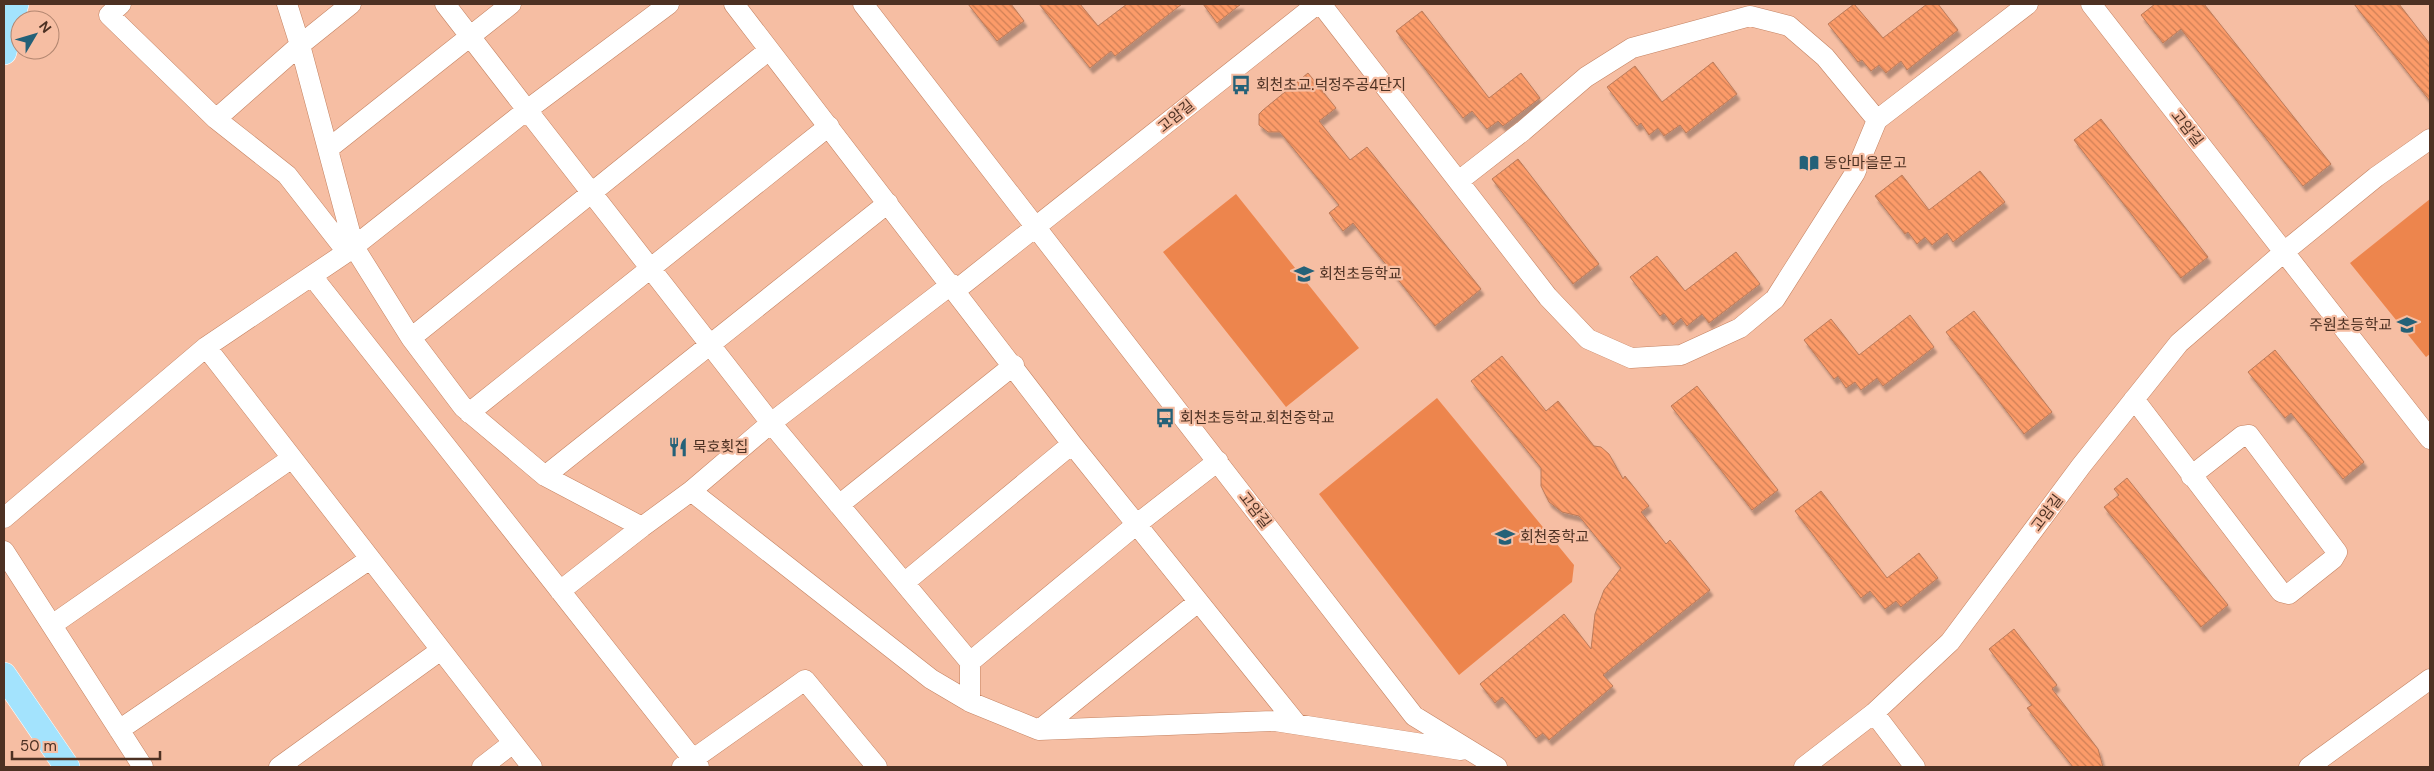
<svg xmlns="http://www.w3.org/2000/svg" width="2434" height="771" viewBox="0 0 2434 771" font-family="'DM Sans','Noto Sans KR',sans-serif">
<style>
.garden{fill:#ed854d}
.building{fill:url(#building-back-hatch);stroke:#bc7b5a;filter:url(#shadow)}
.lines{fill:none;stroke-linecap:round;stroke-linejoin:round}
.minor-casing{stroke:#c48261;stroke-width:21}
.major-casing{stroke:#fff;stroke-width:26}
.minor{stroke:#fff;stroke-width:20}
.major{stroke:#a3e3fd;stroke-width:25}
.labels{text-anchor:middle;dominant-baseline:central;stroke-width:4.5;stroke-linejoin:round;paint-order:stroke}
.poi-label{font-size:15px;fill:#4d3123;stroke:#f6bea3;text-anchor:start}
.street-label{font-size:15px;fill:#4d3123;stroke:#f6bea3}
</style>
<defs>
<pattern id="building-back-hatch" width="6" height="6" patternUnits="userSpaceOnUse" patternTransform="scale(1.25)"><rect width="6" height="6" fill="#fc9b69"/><path d="M-1 5l2 2M0 0l6 6M5-1l2 2" fill="none" stroke="#ce7f56"/></pattern>
<filter id="shadow"><feDropShadow dx="3" dy="5.5" stdDeviation="1" flood-color="#0004"/></filter>
</defs>
<rect width="100%" height="100%" fill="#f6bea3"/>
<path class="garden" d="M1236,194L1359,348L1286,407L1163,252Z
M2430,199V354L2426,357L2350,263Z
M1437,398L1574,565L1572,582L1459,675L1319,494Z"/>
<path class="building" d="M968,4H1011L1024,21L997,41Z
M1039,4H1080L1098,26L1127,4H1182L1115,56L1111,51L1090,68Z
M1203,4H1241L1217,23Z
M1854,4L1883,38L1927,4H1938L1958,30L1907,70L1901,61L1886,73L1879,65L1871,71L1862,60L1858,62L1828,24Z
M2155,4H2204L2331,164L2303,186L2181,29L2163,43L2141,15Z
M2354,4H2399L2430,44V101Z
M1422,11L1489,98L1521,73L1540,98L1503,126L1498,121L1487,129L1472,111L1463,118L1396,31Z
M1713,62L1737,94L1686,133L1680,125L1664,136L1658,128L1649,135L1641,123L1637,126L1607,87L1635,66L1662,102Z
M1308,73L1336,108L1319,121L1350,160L1367,147L1481,289L1435,326L1353,223L1343,231L1329,213L1339,205L1280,132H1268L1259,125V114L1263,110Z
M2101,119L2208,257L2181,278L2074,140Z
M1518,159L1599,264L1573,284L1492,179Z
M1980,171L2005,202L1953,242L1947,233L1932,245L1925,237L1917,244L1908,232L1905,234L1875,196L1902,175L1929,210Z
M1736,252L1760,284L1709,323L1702,314L1687,326L1681,318L1673,325L1664,313L1660,316L1630,277L1657,256L1685,291Z
M1974,311L2052,412L2024,434L1946,332Z
M1910,315L1934,347L1883,386L1877,378L1861,390L1855,382L1846,388L1838,376L1834,379L1804,340L1831,319L1859,355Z
M2275,350L2364,462L2343,479L2291,413L2285,418L2248,372Z
M1502,356L1546,411L1558,401L1594,446L1601,447L1609,454L1623,479L1625,476L1649,506L1641,512L1666,544L1670,540L1710,590L1603,675L1613,686L1549,740L1543,733L1536,738L1502,697L1495,703L1480,684L1564,614L1591,649L1595,614L1604,590L1621,568L1579,516L1562,512L1549,502L1541,486V468L1471,381Z
M1697,386L1778,490L1752,510L1671,406Z
M2127,478L2228,605L2201,627L2104,507L2119,495L2114,489Z
M1821,491L1887,578L1919,553L1938,578L1901,607L1896,601L1885,609L1870,591L1861,598L1795,511Z
M2014,629L2057,685L2052,689L2098,749L2103,767H2073L2027,708L2032,705L1989,649Z"/>
<g class="lines">
<defs>
<path id="minor" d="M121,4L109,15L216,119L300,45L287,4
M351,4L300,45L354,247L411,338L463,407L545,476L642,527L691,491L931,679L970,702
M445,4L527,110L669,4
M734,4L1072,444L1296,723
M863,4L1414,716L1497,767
M1321,4L1548,297L1588,339L1631,358L1681,355L1740,328L1775,299L1855,173L1877,120L2028,4
M216,119L287,175L347,252L527,110L771,423L952,284
M2430,139L2376,177L2284,252L2430,439
M328,149L511,4
M1460,180L1523,131L1586,77L1632,48L1750,16L1789,26L1825,57L1877,120
M312,276L699,767
M956,290L1317,4
M411,338L769,50
M206,347L532,767
M2134,399L2281,592L2289,594L2333,559L2337,552L2249,435L2242,436L2191,476
M469,413L829,126
M545,476L888,203
M691,491L771,423L970,662V702L1039,730L1275,721L1461,750
M839,505L1014,365
M4,518L206,347L347,252
M4,551L143,767
M904,583L1072,444
M560,591L642,527
M52,625L292,458
M970,662L1137,524L1218,461
M1874,713L1915,767
M119,730L370,559
M1039,730L1198,602
M279,767L441,650
M482,767L513,743
M682,767L805,680L877,767
M1804,767L1874,713L1950,642L2081,466L2179,343L2284,252L2091,4
M2309,767L2430,679"/>
<path id="major" d="M4,52L16,4
M4,675L67,767"/>
</defs>
<use href="#minor" class="minor-casing"/>
<use href="#major" class="major-casing"/>
<use href="#minor" class="minor"/>
<use href="#major" class="major"/>
</g>
<defs>
<symbol id="bus-bare" viewBox="-9 -9 18 18"><path d="M-5-6H5V4H4V6H2V4H-2V6H-4V4H-5ZM-3.5-4V0h7V-4ZM-3.5 1.2v1.5H-2V1.2ZM2 1.2v1.5H3.5V1.2Z" fill="#246178" stroke="#f6bea3" stroke-width="2.5" paint-order="stroke"/></symbol>
<symbol id="library-bare" viewBox="-9 -9 18 18"><path d="M-6-4Q-3-5.5-.7-3.5V5Q-3 3-6 4ZM6-4Q3-5.5 .7-3.5V5Q3 3 6 4Z" fill="#246178" stroke="#f6bea3" stroke-width="2.5" paint-order="stroke"/></symbol>
<symbol id="school-bare" viewBox="-9 -9 18 18"><path d="M0-5L7-2L0 1L-7-2ZM-4 1L0 2.5L4 1V4Q0 6-4 4Z" fill="#246178" stroke="#f6bea3" stroke-width="2.5" paint-order="stroke"/></symbol>
<symbol id="restaurant-bare" viewBox="-9 -9 18 18"><path d="M-5-6h1v4h1v-4h1v4h1v-4h1v5L-1.5 .5V6h-2V.5L-5-1ZM5-6V6H3V1.5H1.5Q1.5-4 5-6Z" fill="#246178" stroke="#f6bea3" stroke-width="2.5" paint-order="stroke"/></symbol>
</defs>
<g fill-rule="evenodd">
<use href="#bus-bare" x="1227" y="71" width="28" height="28"/>
<use href="#library-bare" x="1795" y="149" width="28" height="28"/>
<use href="#school-bare" x="1290" y="260" width="28" height="28"/>
<use href="#school-bare" x="2393" y="311" width="28" height="28"/>
<use href="#bus-bare" x="1151" y="404" width="28" height="28"/>
<use href="#restaurant-bare" x="664" y="433" width="28" height="28"/>
<use href="#school-bare" x="1491" y="523" width="28" height="28"/>
</g>
<g class="labels">
<g class="poi-label">
<text x="1256" y="85">회천초교.덕정주공4단지</text>
<text x="1824" y="163">동안마을문고</text>
<text x="1319" y="274">회천초등학교</text>
<text x="2392" y="325" text-anchor="end">주원초등학교</text>
<text x="1180" y="418">회천초등학교.회천중학교</text>
<text x="693" y="447">묵호횟집</text>
<text x="1520" y="537">회천중학교</text>
</g>
<g class="street-label">
<text transform="translate(1176 116) rotate(-39)">고암길</text>
<text transform="translate(2187 128) rotate(52)">고암길</text>
<text transform="translate(1255 510) rotate(52)">고암길</text>
<text transform="translate(2047 513) rotate(-53)">고암길</text>
</g>
</g>
<rect width="2434" height="771" fill="none" stroke="#4d3123" stroke-width="10"/>
<g transform="translate(35 35) rotate(52)"><circle r="24" fill="#f6bea3" stroke="#b28670"/>
<path d="M0-4L9 19L0 12L-9 19Z" fill="#246178"/>
<text y="-8" font-size="14" font-weight="bold" text-anchor="middle" fill="#4d3123">N</text>
</g>
<path d="M12 751v8h148v-8" fill="none" stroke="#4d3123" stroke-width="2.5"/>
<text x="20" y="751" font-size="15" fill="#4d3123" stroke="#f6bea3" stroke-width="4" paint-order="stroke">50 m</text>
</svg>
